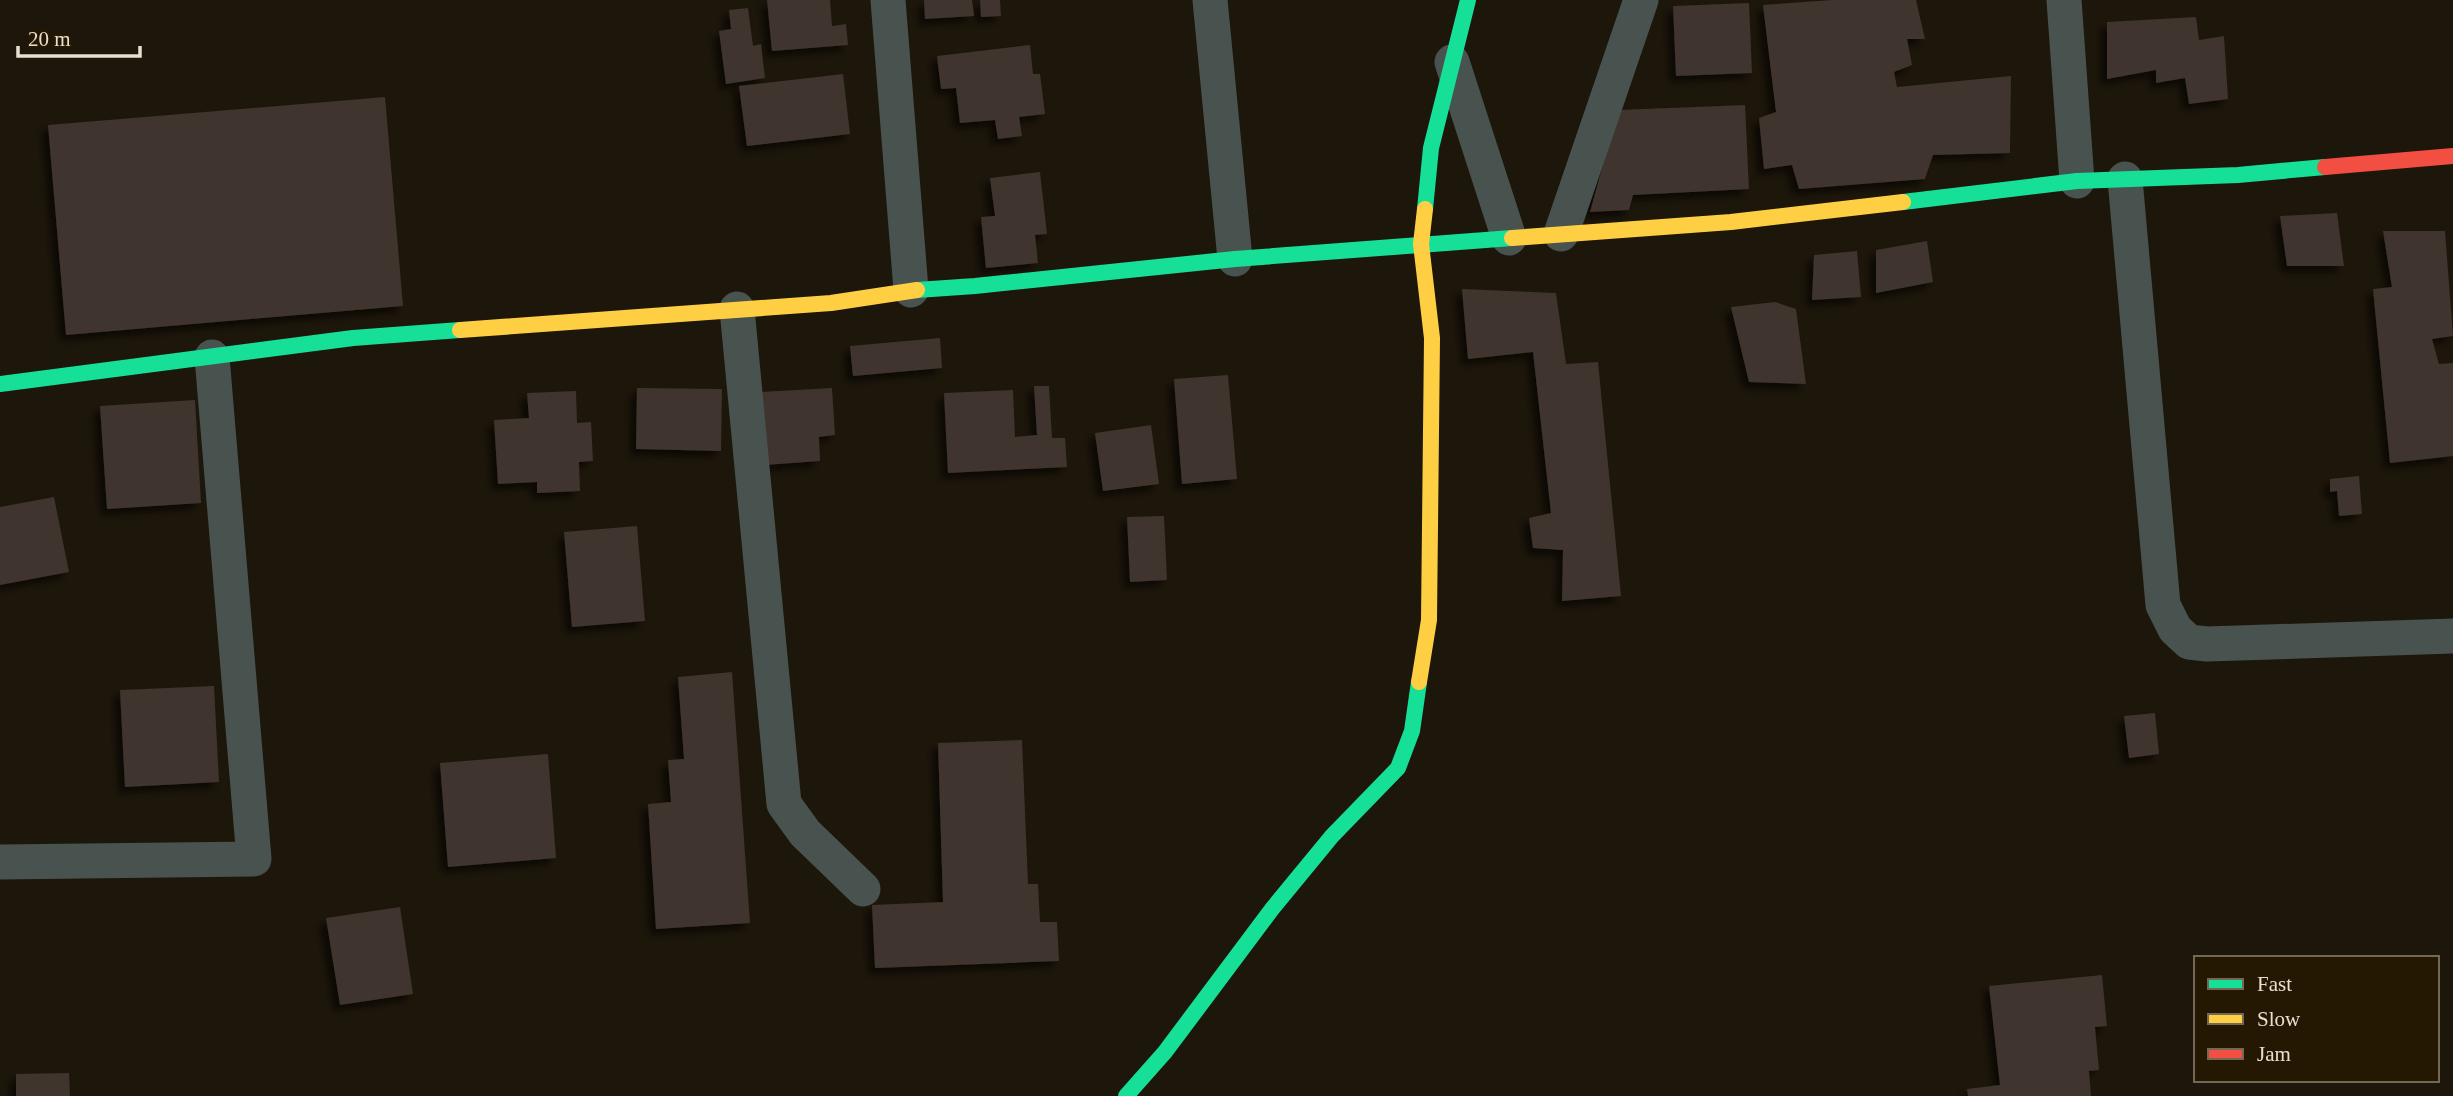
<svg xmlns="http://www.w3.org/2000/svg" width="2453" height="1096" viewBox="0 0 2453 1096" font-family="'Times New Roman',serif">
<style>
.building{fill:#3f342e;filter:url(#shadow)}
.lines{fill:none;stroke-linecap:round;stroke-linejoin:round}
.street{stroke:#48524e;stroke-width:35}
.fast{stroke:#16e098;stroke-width:16}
.slow{stroke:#ffcf43;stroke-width:16}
.jam{stroke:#f24e42;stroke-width:16}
</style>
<defs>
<filter id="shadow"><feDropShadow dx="-6" dy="6" stdDeviation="3.5" flood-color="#0009"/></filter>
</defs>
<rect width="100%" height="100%" fill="#1d160a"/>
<path class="building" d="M767,0H830L832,26L846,24L848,45L772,51Z
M924,0H972L974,16L925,19Z
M980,0H1000L1001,16L981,17Z
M1832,0H1916L1925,39H1907L1912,65L1894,72L1897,87L2011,76L2010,153L1933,155L1925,179L1799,189L1792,165L1764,169L1759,118L1776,112L1763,5Z
M1749,3L1752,73L1676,76L1673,6Z
M748,8L753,46L761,44L765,78L726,84L719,31L731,29L729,10Z
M2196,17L2199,40L2224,36L2228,99L2189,104L2185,78L2156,83V70L2107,79V22Z
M1030,45L1033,74H1040L1045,114L1019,117L1022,136L998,139L995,120L960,123L956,88L941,89L937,56Z
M843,74L850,134L747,146L739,86Z
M385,97L403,306L66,335L48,125Z
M1745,105L1749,189L1633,195L1629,210L1590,212L1618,110Z
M1040,172L1047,234L1035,235L1038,263L986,268L981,217L995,216L990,178Z
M2337,213L2344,266H2287L2280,216Z
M2383,231H2445L2453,336L2432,339L2439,364L2453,363V456L2390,463L2373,289L2392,287Z
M1927,241L1933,282L1876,293V250Z
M1857,251L1861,297L1812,300L1814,255Z
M1462,289L1556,293L1566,364L1598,362L1621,596L1562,601L1563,550L1533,548L1529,518L1551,513L1533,352L1468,359Z
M1775,302L1796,309L1806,384L1749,382L1731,307Z
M940,338L942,368L853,376L850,346Z
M1228,375L1237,479L1182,484L1174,379Z
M1034,386H1049L1052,438H1065L1067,467L948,473L944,393L1013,390L1015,437L1037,435Z
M637,388L722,389L721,451L636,449Z
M832,388L835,435L819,437L820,461L765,465L760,392Z
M576,391L577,423L591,422L593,461L579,462L580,491L537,493V482L498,484L494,420L529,418L527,393Z
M195,400L201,503L107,509L100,406Z
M1151,425L1159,484L1103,491L1095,433Z
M2359,476L2362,514L2339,516L2337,491L2330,492V479Z
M54,497L69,572L0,585V507Z
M1164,516L1167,580L1130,582L1127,517Z
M637,526L645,621L572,627L564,532Z
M732,672L750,923L656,929L648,804L671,802L668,760L684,759L678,677Z
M214,686L219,782L125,787L120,690Z
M2155,713L2159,754L2129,758L2124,716Z
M1022,740L1028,884H1038L1040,922H1057L1059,961L875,968L872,905L943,902L938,743Z
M548,754L556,858L448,867L440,763Z
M400,907L413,994L340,1005L326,918Z
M2102,975L2107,1026L2095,1027L2099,1070L2089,1071L2091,1096H1968L1967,1089L2000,1085L1989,986Z
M69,1073L70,1096H16V1074Z"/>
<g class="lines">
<path class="street" d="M888,0L911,290
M1210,0L1235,259
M2064,0L2077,181
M1452,62L1509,238
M2125,179L2163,605L2175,629L2189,642L2207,644L2453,636
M1561,234L1641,0
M737,309L784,804L805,833L863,889
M0,862L254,859L212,357"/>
<path class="fast" d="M1903,202L2077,181L2238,175L2325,167
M1425,209L1431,148L1468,0
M917,290L975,286L1235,259L1512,238
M0,384L353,338L460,330
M1126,1096L1165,1052L1272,909L1332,836L1398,768L1412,731L1419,682"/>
<path class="slow" d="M1512,238L1731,222L1903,202
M460,330L831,303L917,290
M1419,682L1429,620L1432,338L1421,244L1425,209"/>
<path class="jam" d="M2325,167L2453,156"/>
</g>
<rect x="2194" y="956" width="245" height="126" fill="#251802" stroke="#736855" stroke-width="2"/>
<rect x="2208" y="979" width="35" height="10" fill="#16e098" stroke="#736855" stroke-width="2"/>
<text x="2257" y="991" font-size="21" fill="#e8dfd1">Fast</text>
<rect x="2208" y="1014" width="35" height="10" fill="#ffcf43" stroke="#736855" stroke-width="2"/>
<text x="2257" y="1026" font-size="21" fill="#e8dfd1">Slow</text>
<rect x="2208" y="1049" width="35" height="10" fill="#f24e42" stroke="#736855" stroke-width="2"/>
<text x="2257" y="1061" font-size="21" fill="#e8dfd1">Jam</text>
<path d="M18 46v10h122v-10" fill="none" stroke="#e8dfd1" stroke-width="3.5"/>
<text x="28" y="46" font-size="21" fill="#e8dfd1" stroke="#251802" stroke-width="5" paint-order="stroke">20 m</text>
</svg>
